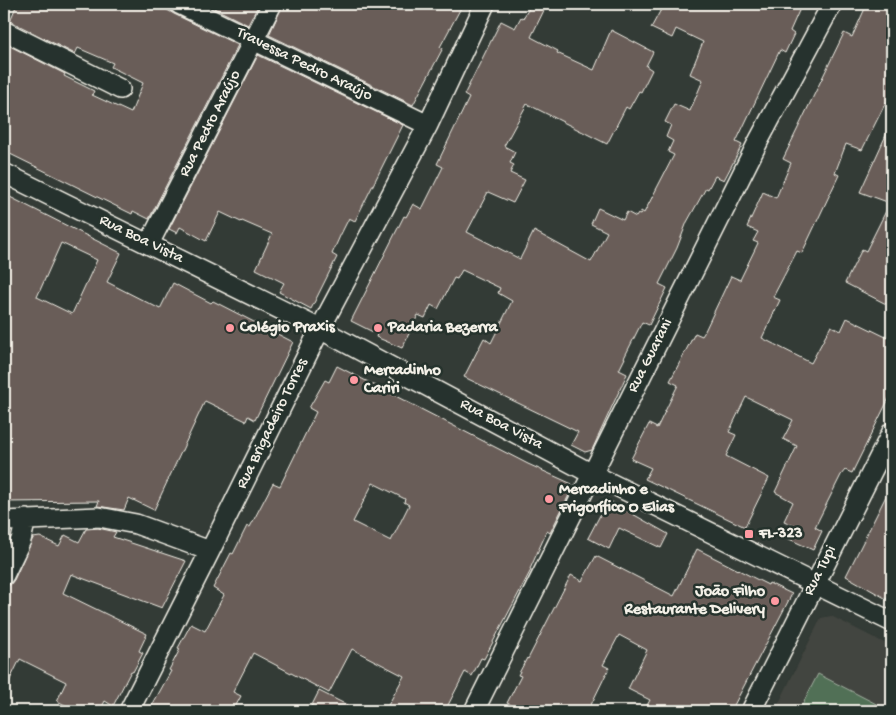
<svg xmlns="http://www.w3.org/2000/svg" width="896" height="715" viewBox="0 0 896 715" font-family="'Gochi Hand',sans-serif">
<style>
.built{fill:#434540}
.garden{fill:#516f57;stroke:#a2b0a0}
.building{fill:#695d58;stroke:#f4f1e8;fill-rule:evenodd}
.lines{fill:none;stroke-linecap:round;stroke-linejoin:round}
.street-casing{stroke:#f4f1e8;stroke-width:22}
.street{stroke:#26332d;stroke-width:19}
.poi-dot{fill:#ff9aa2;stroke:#26332d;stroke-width:2}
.labels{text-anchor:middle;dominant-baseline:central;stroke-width:5;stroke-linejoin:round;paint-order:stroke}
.street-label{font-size:16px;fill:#f4f1e8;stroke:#26332d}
.poi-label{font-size:16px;font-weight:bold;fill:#f4f1e8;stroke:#26332d;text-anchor:start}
</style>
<rect width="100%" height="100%" fill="#333b36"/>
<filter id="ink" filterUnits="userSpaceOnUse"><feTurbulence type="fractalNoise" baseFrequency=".02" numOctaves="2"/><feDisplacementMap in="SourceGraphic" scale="10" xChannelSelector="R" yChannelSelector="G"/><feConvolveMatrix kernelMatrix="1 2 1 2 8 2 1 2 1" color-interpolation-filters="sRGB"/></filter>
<g filter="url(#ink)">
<path class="built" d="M831,616L892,647V711H775L821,618Z"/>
<path class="garden" d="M818,674L890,711H799Z"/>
<path class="building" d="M17,4H157L174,14L238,45L149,219L133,211L132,214L4,151V43L65,74L64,76L94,91L92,95L131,113L143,83L111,67L113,63L78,48L75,54L10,21Z
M216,4H259L248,25L214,8Z
M283,4H463L440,47L443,48L413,105L269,35Z
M532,4H547L531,37L558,51L557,53L594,70L611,30L653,52L646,66L652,70L641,92L639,91L629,109L626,107L607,144L527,104L504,146L515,152L510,163L514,165L510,173L525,180L513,203L488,192L467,232L520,259L534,231L591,262L607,232L591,224L598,208L623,220L627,212L636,217L638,214L640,215L641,211L644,213L674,155L668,152L673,141L666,137L671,125L665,122L674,104L690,111L703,80L690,74L703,42L676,29L672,38L651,28L664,4H802L790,31L794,34L785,53L780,50L736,142L742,145L734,161L724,180L715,176L708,189L706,188L687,222L677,248L659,284L667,288L649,325L642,322L624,358H625L619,370L627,374L592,450L585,452L571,445L578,432L464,377L484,338L491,343L512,301L498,293L500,288L462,270L457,279L454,278L438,309L431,305L425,318L418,315L402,348L376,337L377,334L351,321L404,216L406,217L413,204L422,209L443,167L437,164L469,98L464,95L501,21L515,28L521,17L523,18Z
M867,4H892V105L886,102L862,150L846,144L835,173L839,175L802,253L797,251L773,297L780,300L762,338L811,363L831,326L841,331L847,318L892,340V392L852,473L845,470L841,475L815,527L822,531L813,550L787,538L793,525L784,521L793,502L775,492L797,446L783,439L793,420L746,397L729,432L736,435L726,456L769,478L745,527L645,479L651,468L631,459L649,424L657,428L670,401L678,385L670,381L695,333L702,336L704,333L731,276L740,280L758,243L753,241L758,232L747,227L763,192L776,198L791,163L783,159L844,33L852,37Z
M258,55L403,125L355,221L349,218L340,236L332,254L337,257L311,309L279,292L284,283L256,269L272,234L242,221L241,222L220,212L206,241L180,227L177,233L169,229Z
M892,122V307L845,283L862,249L866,251L890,203L860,192Z
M4,194L121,253L107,282L160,309L173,283L211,303L213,301L293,342L255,420L248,416L246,421L205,401L154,510L129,498L124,510L97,506L99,501L4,502ZM61,243L97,260L72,314L37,297Z
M337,366L528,464L572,484L569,490L571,491L550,533L547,531L530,569L531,570L484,659L481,658L472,676L465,672L445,711H385L404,676L352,649L329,693L253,653L233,692L241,696L233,711H149L171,671L169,670L180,649L178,648L191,624L205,631L224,595L213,588L231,553L233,554L247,526L250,527L273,483L280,486L316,412L309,408L325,380L329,382ZM373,483L405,499L404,502L409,505L391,541L353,522Z
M892,484V602L846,576Z
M608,500L668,534L661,548L619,528L609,549L588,538Z
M98,528L116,532L113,537L186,561L162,608L71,574L63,593L147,634L139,651L143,653L133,672L131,671L113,706L105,701L100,711H77L57,701L66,682L20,659L4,692V586L10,585L14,580L33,538L40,537L59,546L65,535L79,542L86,529Z
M697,549L768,585L769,583L792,594L731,711H644L650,700L628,689L647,650L619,635L603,665L609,668L588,711H512L515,707L507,703L521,676L518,675L527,658L528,659L571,575L582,581L596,556L674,596Z
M319,691L359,711H309Z"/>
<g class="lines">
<defs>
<path id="street" d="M179,4L428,125
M4,31L120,89
M4,173L320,329L592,474L892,622
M149,244L272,4
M4,521L99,517L136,524L210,551
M4,575L21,540L26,519
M129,711L210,551L320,329L428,125L485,4
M474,711L759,140L832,4
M751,711L892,432"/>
</defs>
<use href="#street" class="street-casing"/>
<use href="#street" class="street"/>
</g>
</g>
<g class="poi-dot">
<circle cx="230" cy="328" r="5"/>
<circle cx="378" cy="328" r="5"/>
<circle cx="354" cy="380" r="5"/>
<circle cx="549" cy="499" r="5"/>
<rect x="744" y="529" width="10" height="10" rx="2.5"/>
<circle cx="775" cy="601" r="5"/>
</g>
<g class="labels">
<g class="street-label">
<text transform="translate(304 65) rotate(26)">Travessa Pedro Araújo</text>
<text transform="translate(211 124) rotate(-63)">Rua Pedro Araújo</text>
<text transform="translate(141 240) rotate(26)">Rua Boa Vista</text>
<text transform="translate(651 356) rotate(-63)">Rua Guarani</text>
<text transform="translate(273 424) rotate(-64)">Rua Brigadeiro Torres</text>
<text transform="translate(501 425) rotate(28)">Rua Boa Vista</text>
<text transform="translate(821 571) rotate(-63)">Rua Tupi</text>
</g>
<g class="poi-label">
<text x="240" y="328">Colégio Praxis</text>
<text x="388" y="328">Padaria Bezerra</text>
<text x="364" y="371">Mercadinho<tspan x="364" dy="18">Cariri</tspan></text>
<text x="559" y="490">Mercadinho e<tspan x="559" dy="18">Frigorífico O Elias</tspan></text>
<text x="759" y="534">FL-323</text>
<text x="765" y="592" text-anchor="end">João Filho<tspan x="765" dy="18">Restaurante Delivery</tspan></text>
</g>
</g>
<rect width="896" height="715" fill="none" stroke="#26332d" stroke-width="20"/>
<rect x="10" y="10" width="876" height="695" fill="none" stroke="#f4f1e8" stroke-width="2" filter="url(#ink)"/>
</svg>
